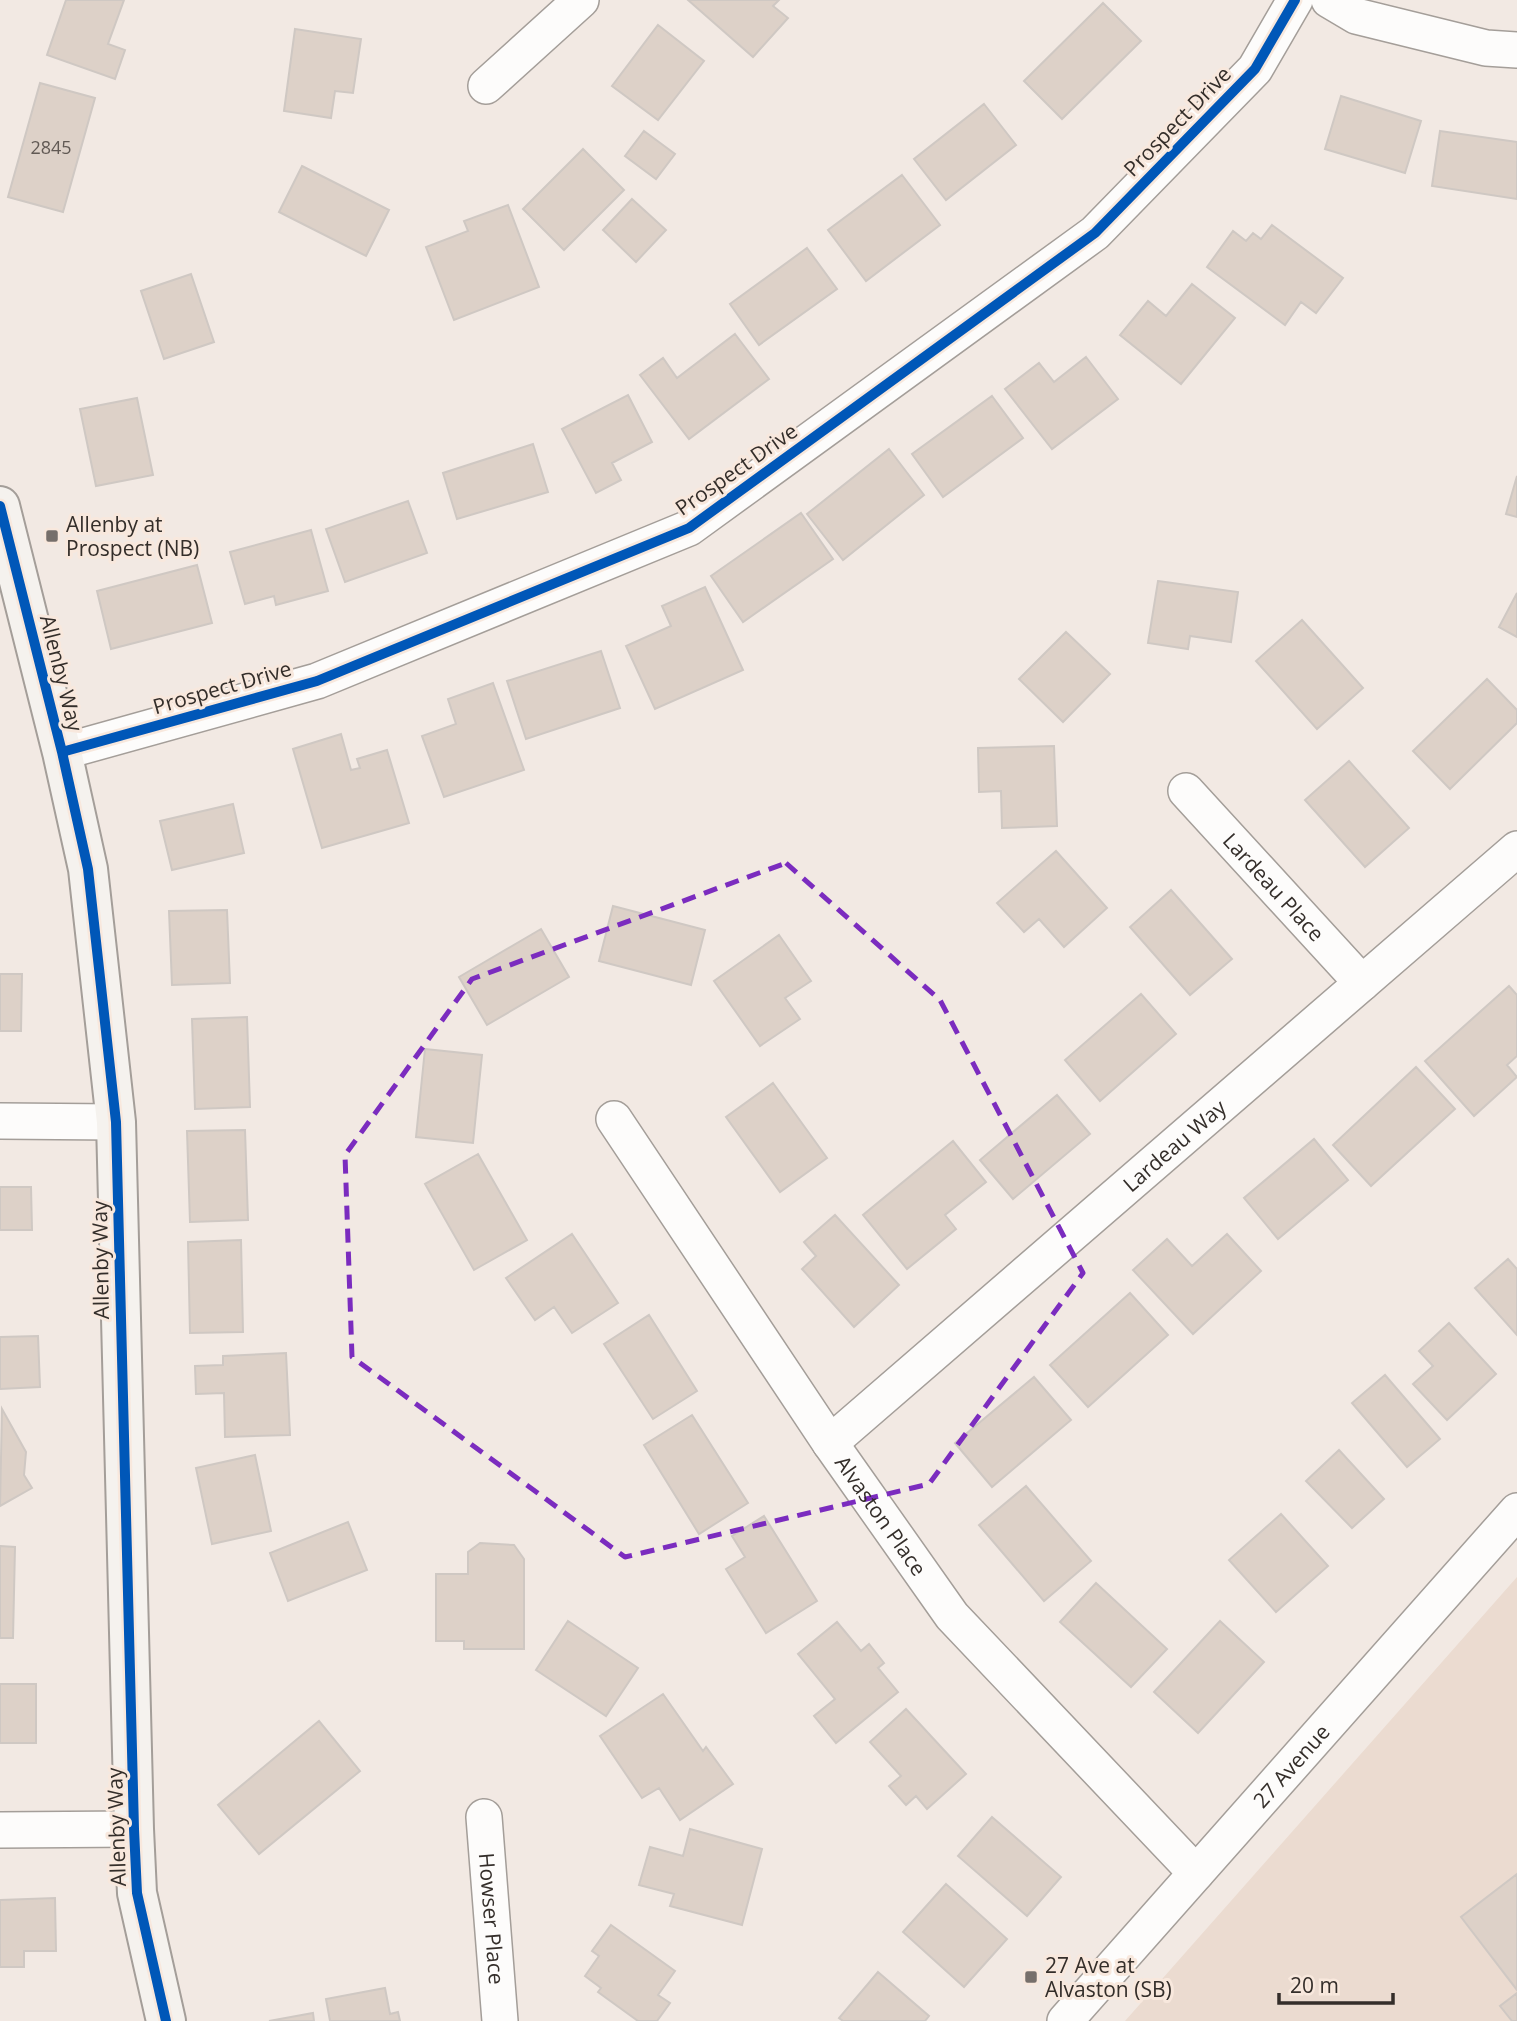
<svg xmlns="http://www.w3.org/2000/svg" width="1517" height="2021" viewBox="0 0 1517 2021" font-family="'Open Sans',sans-serif">
<style>
.built{fill:#ebdbd0}
.building{fill:#ddd1c8;stroke:#cfc8c3;stroke-width:2}
.lines{fill:none;stroke-linecap:round;stroke-linejoin:round}
.street-casing{stroke:#a49e99;stroke-width:38}
.secondary-casing{stroke:#a49e99;stroke-width:42}
.street{stroke:#fdfcfb;stroke-width:35}
.secondary{stroke:#f5f2ee;stroke-width:38}
.cycleway-casing{stroke:#f8e8dd;stroke-width:15}
.cycleway{stroke:#0057b8;stroke-width:10}
.marked{fill:none;stroke:#7b2cbf;stroke-width:5;stroke-dasharray:14 9;stroke-linejoin:round}
.poi-dot{fill:#766f6b;stroke:#f8e8dd;stroke-width:2.5}
.labels{text-anchor:middle;dominant-baseline:central;stroke-width:6;stroke-linejoin:round;paint-order:stroke}
.number-label{font-size:18px;fill:#615954}
.street-label{font-size:21px;fill:#342e2a;stroke:#f8e8dd}
.poi-label{font-size:21px;fill:#342e2a;stroke:#f8e8dd;text-anchor:start}
</style>
<rect width="100%" height="100%" fill="#f2e9e3"/>
<path class="built" d="M1517,1577V2021H1125L1427,1679Z"/>
<path class="building" d="M66,0H124L108,44L125,50L115,79L47,55Z
M688,0H779L773,6L788,18L753,57Z
M1103,3L1141,41L1062,119L1024,81Z
M658,25L704,61L658,120L612,86Z
M295,29L361,39L353,93L335,91L331,118L284,111Z
M40,83L95,98L63,212L8,197Z
M1341,96L1421,121L1405,173L1325,149Z
M984,104L1016,145L946,200L914,159Z
M644,131L675,154L656,179L625,156Z
M1440,131L1517,142V199L1432,186Z
M583,149L624,190L564,250L523,209Z
M302,166L389,210L366,256L279,212Z
M902,175L940,225L866,281L828,230Z
M632,199L666,230L636,262L603,230Z
M508,205L539,287L454,320L426,247L468,231L464,221Z
M1272,225L1343,278L1316,313L1301,302L1285,325L1207,267L1233,231L1246,241L1253,233L1261,239Z
M807,248L837,289L759,345L730,304Z
M191,274L214,342L164,359L141,291Z
M1192,284L1235,318L1181,384L1120,335L1148,301L1166,316Z
M735,334L769,379L689,439L640,375L663,358L677,378Z
M1086,357L1118,399L1052,449L1005,389L1039,363L1054,382Z
M628,395L652,442L612,463L621,480L596,493L562,429Z
M992,396L1023,438L943,497L912,454Z
M137,398L153,475L96,486L80,409Z
M533,444L548,492L457,519L443,473Z
M889,449L924,495L843,560L807,514Z
M1517,476V517L1506,514Z
M408,501L427,553L345,582L326,529Z
M801,513L833,559L743,622L711,576Z
M311,530L328,591L276,605L274,596L245,604L230,552Z
M197,565L212,623L111,649L97,591Z
M1158,581L1238,592L1231,642L1190,636L1188,649L1148,643Z
M705,587L743,670L655,709L626,646L671,626L662,606Z
M1517,593V637L1499,627Z
M1302,620L1363,688L1317,729L1256,661Z
M1066,632L1110,674L1063,722L1019,679Z
M601,651L620,708L526,739L507,681Z
M1487,679L1517,710V723L1450,789L1413,751Z
M493,683L524,770L444,797L422,736L456,724L448,699Z
M341,734L351,770L360,768L357,759L387,750L409,823L322,848L293,749Z
M1054,746L1057,826L1002,828L1001,791L979,792L978,748Z
M1349,761L1409,828L1365,867L1305,800Z
M233,804L244,853L172,870L160,821Z
M1056,851L1107,908L1064,947L1039,919L1024,932L997,903Z
M1171,890L1232,959L1190,995L1130,927Z
M613,906L705,930L691,985L599,961Z
M227,910L230,983L172,985L169,911Z
M541,929L569,977L487,1025L459,977Z
M779,935L811,981L785,998L800,1019L760,1046L714,981Z
M0,974H22L21,1031H0Z
M1509,986L1517,995V1056L1507,1065L1517,1077L1474,1116L1425,1061Z
M1141,994L1176,1034L1100,1101L1065,1060Z
M247,1017L250,1107L195,1109L192,1019Z
M425,1049L482,1055L473,1143L416,1137Z
M1416,1067L1455,1109L1371,1186L1333,1145Z
M773,1083L827,1158L780,1192L726,1117Z
M1057,1095L1090,1134L1013,1199L980,1160Z
M245,1130L248,1220L190,1222L187,1131Z
M1314,1139L1348,1180L1278,1239L1244,1198Z
M953,1141L986,1182L945,1215L956,1229L907,1269L863,1215Z
M478,1154L527,1240L474,1270L425,1184Z
M0,1187H31L32,1230H0Z
M835,1215L899,1285L854,1327L802,1269L816,1256L804,1242Z
M572,1234L618,1303L572,1333L554,1307L535,1320L506,1278Z
M1227,1234L1261,1271L1193,1334L1133,1270L1167,1239L1192,1266Z
M241,1240L243,1332L190,1333L188,1242Z
M1508,1259L1517,1269V1335L1475,1288Z
M1130,1293L1168,1335L1088,1407L1050,1365Z
M649,1315L697,1391L653,1419L604,1344Z
M1449,1323L1496,1374L1447,1420L1413,1384L1433,1366L1419,1351Z
M38,1336L40,1387L0,1389V1337Z
M286,1353L290,1435L225,1437L224,1393L196,1394L195,1366L223,1365V1356Z
M1385,1375L1440,1439L1407,1467L1352,1403Z
M1034,1377L1071,1420L992,1487L955,1443Z
M2,1409L26,1452L24,1475L32,1488L0,1506Z
M692,1415L748,1503L699,1534L644,1445Z
M1339,1450L1384,1499L1352,1528L1306,1481Z
M255,1455L271,1531L212,1544L196,1468Z
M1026,1486L1091,1561L1044,1601L979,1525Z
M1281,1514L1328,1566L1276,1612L1229,1560Z
M764,1516L817,1601L766,1633L726,1569L745,1557L732,1536Z
M348,1522L367,1570L288,1601L270,1553Z
M480,1543L514,1545L524,1559V1649H464V1641H436V1574H468V1552Z
M0,1546L15,1547L13,1638H0Z
M1096,1583L1167,1649L1131,1687L1060,1622Z
M568,1621L638,1668L606,1716L536,1670Z
M1220,1621L1264,1662L1198,1733L1154,1692Z
M837,1622L861,1651L869,1644L884,1663L878,1668L898,1692L836,1743L814,1716L835,1699L798,1654Z
M0,1684H36V1743H0Z
M663,1694L703,1751L706,1747L733,1784L680,1820L659,1788L642,1798L600,1736Z
M906,1709L966,1774L927,1809L916,1796L906,1805L889,1786L901,1776L870,1742Z
M319,1721L360,1771L259,1854L218,1805Z
M992,1817L1061,1877L1027,1916L958,1856Z
M690,1829L762,1849L742,1925L670,1906L674,1894L639,1885L650,1847L683,1856Z
M1517,1874V1990L1461,1917Z
M946,1884L1007,1939L964,1987L903,1932Z
M55,1898L56,1951H24V1967H0V1900Z
M611,1925L675,1971L658,1995L670,2003L657,2021H638L598,1992L601,1988L585,1976L599,1956L592,1951Z
M878,1972L929,2016L925,2021H843L839,2018Z
M385,1988L390,2014L398,2012L400,2021H330L326,1999Z
M1517,1993V2021H1512L1500,2006Z
M313,2013L314,2021H269Z"/>
<g class="lines">
<defs>
<g id="street">
<path d="M1329,0L1356,16L1486,48L1517,50"/>
<path d="M486,86L581,0"/>
<path d="M62,752L317,681L689,528L1095,233L1255,69L1295,0"/>
<path id="s1" d="M1186,791L1362,983"/>
<path id="s2" d="M614,1119L830,1443L952,1616L1196,1873"/>
<path d="M0,1121L116,1122"/>
<path id="s3" d="M830,1443L1517,849"/>
<path id="s4" d="M484,1817L500,2021"/>
<path d="M0,1830L134,1829"/>
<path id="s5" d="M1065,2021L1517,1511"/>
</g>
<path id="secondary" d="M0,506L62,752L88,869L116,1122L134,1829L137,1893L166,2021"/>
</defs>
<use href="#street" class="street-casing"/>
<use href="#secondary" class="secondary-casing"/>
<use href="#street" class="street"/>
<use href="#secondary" class="secondary"/>
<defs>
<path id="cycleway" d="M0,506L62,752L88,869L116,1122L134,1829L137,1893L166,2021
M62,752L317,681L689,528L1095,233L1255,69L1295,0"/>
</defs>
<use href="#cycleway" class="cycleway-casing"/>
<use href="#cycleway" class="cycleway"/>
</g>
<path class="marked" d="M786,863L940,1000L1083,1273L929,1484L625,1557L352,1357L345,1155L472,979Z"/>
<g class="poi-dot">
<rect x="45" y="529" width="14" height="14" rx="3.5"/>
<rect x="1024" y="1970" width="14" height="14" rx="3.5"/>
</g>
<g class="labels">
<g class="number-label">
<text x="51" y="147">2845</text>
</g>
<g class="street-label">
<text transform="translate(1177 121) rotate(-46)">Prospect Drive</text>
<text transform="translate(736 469) rotate(-35)">Prospect Drive</text>
<text transform="translate(62 673) rotate(76)">Allenby Way</text>
<text transform="translate(222 687) rotate(-16)">Prospect Drive</text>
<text stroke="none"><textPath href="#s1" startOffset="130">Lardeau Place</textPath></text>
<text stroke="none"><textPath href="#s3" startOffset="455">Lardeau Way</textPath></text>
<text transform="translate(100 1260) rotate(-91)">Allenby Way</text>
<text stroke="none"><textPath href="#s2" startOffset="478">Alvaston Place</textPath></text>
<text stroke="none"><textPath href="#s5" startOffset="341">27 Avenue</textPath></text>
<text transform="translate(116 1827) rotate(-92)">Allenby Way</text>
<text stroke="none"><textPath href="#s4" startOffset="102">Howser Place</textPath></text>
</g>
<g class="poi-label">
<text x="66" y="524">Allenby at<tspan x="66" dy="24">Prospect (NB)</tspan></text>
<text x="1045" y="1965">27 Ave at<tspan x="1045" dy="24">Alvaston (SB)</tspan></text>
</g>
</g>
<path d="M1279 1993v10h114v-10" fill="none" stroke="#342e2a" stroke-width="3.5"/>
<text x="1290" y="1993" font-size="21" fill="#342e2a" stroke="#f8e8dd" stroke-width="5" paint-order="stroke">20 m</text>
</svg>
